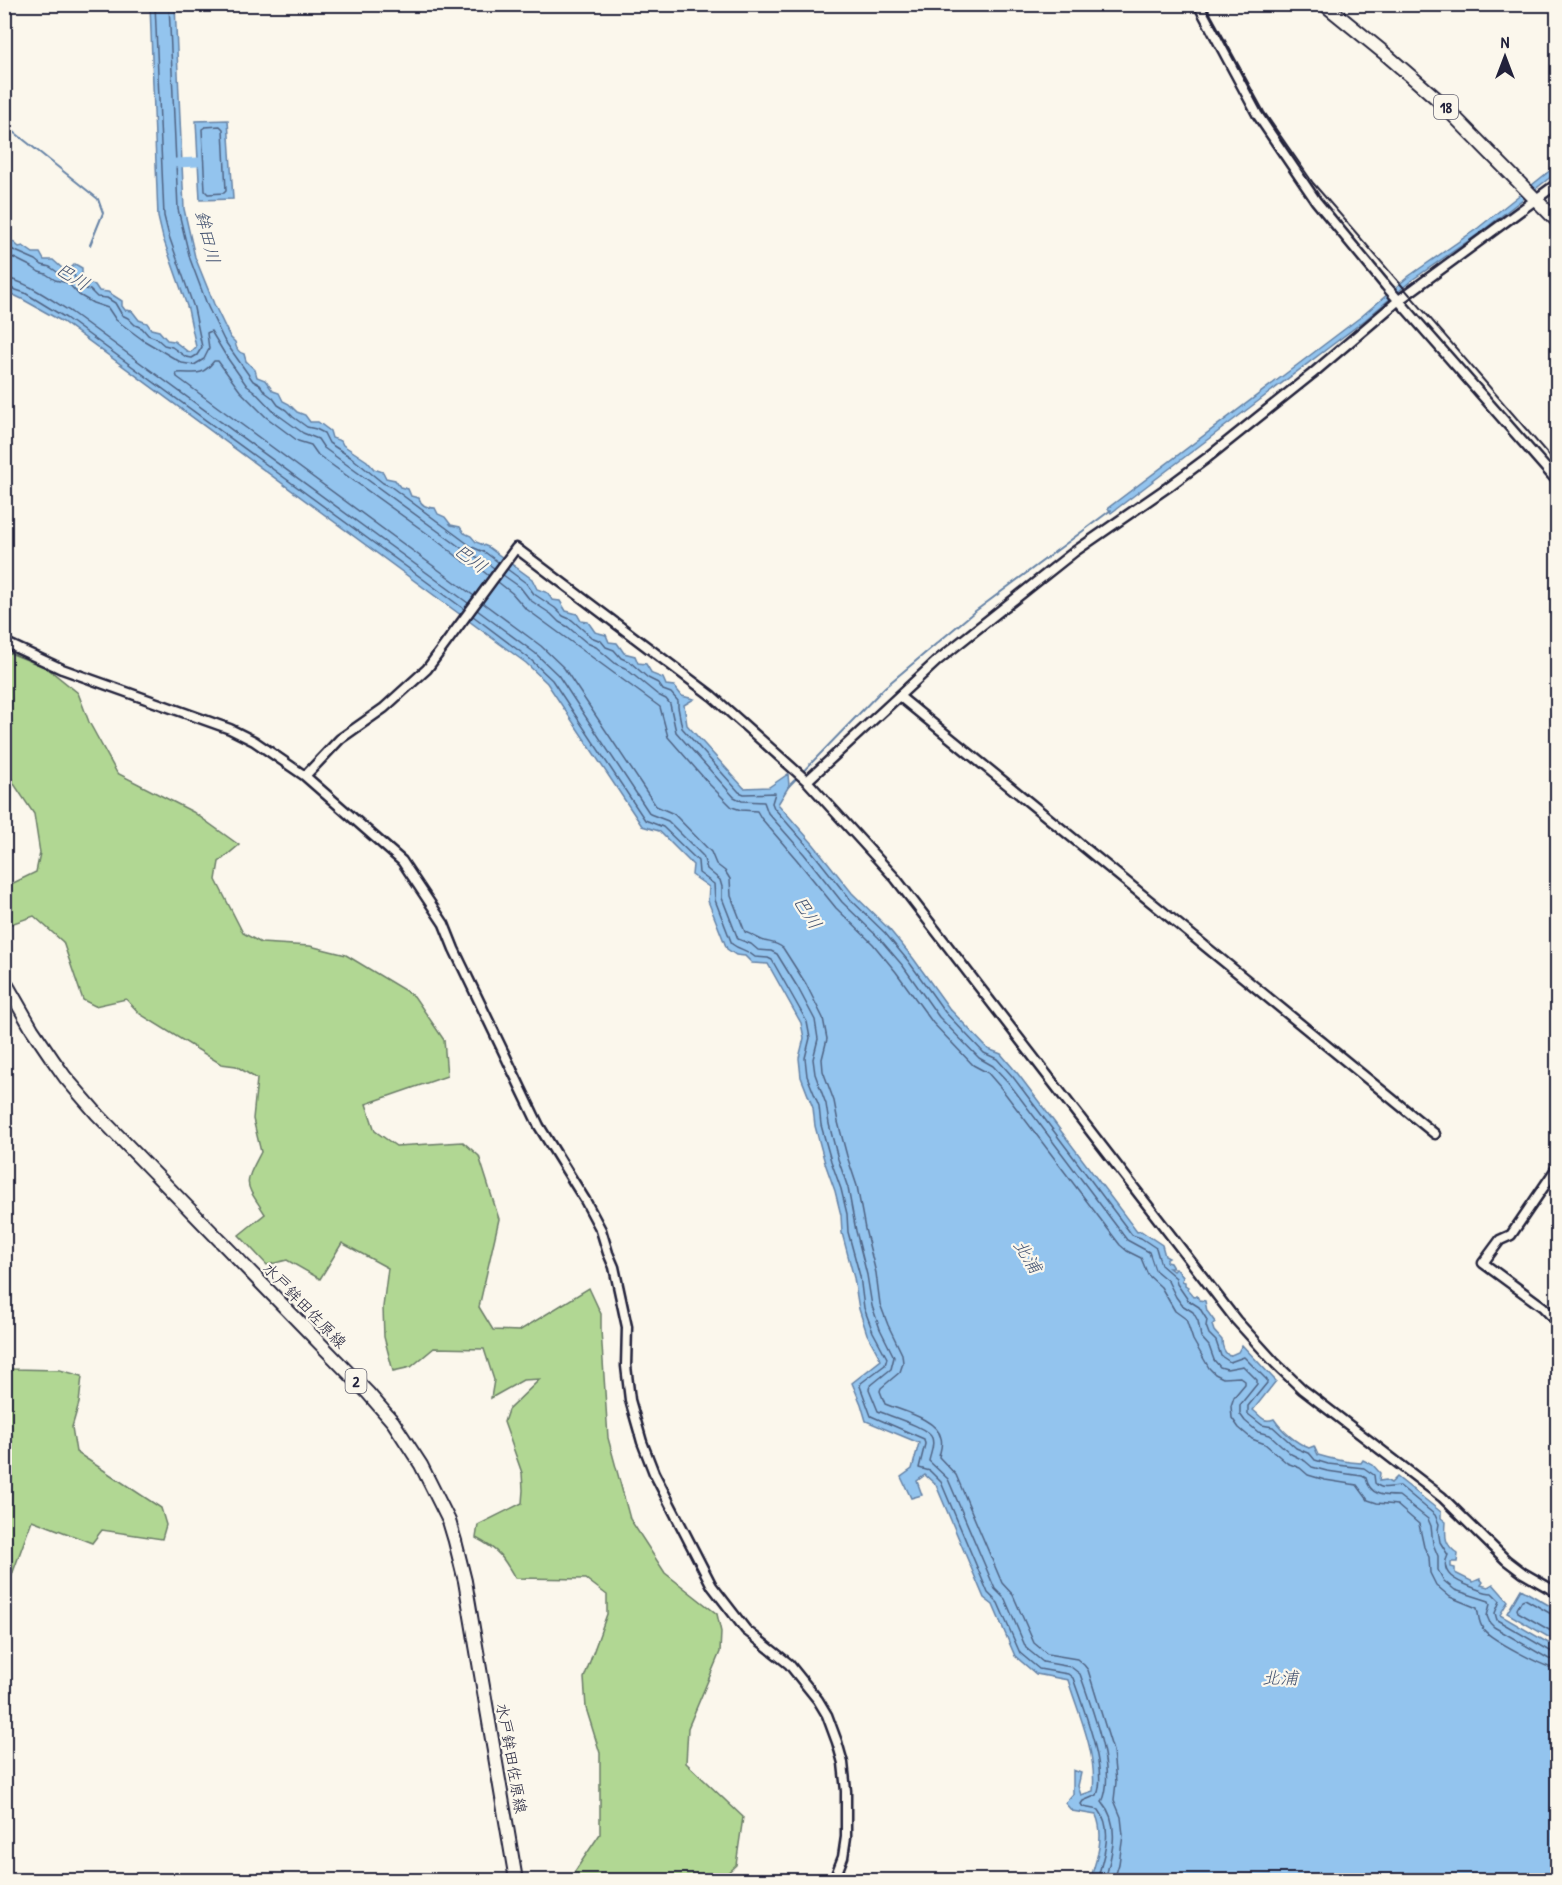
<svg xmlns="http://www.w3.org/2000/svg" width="1562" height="1885" viewBox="0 0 1562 1885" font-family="'Patrick Hand','Klee One',sans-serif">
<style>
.green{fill:#b1d793;stroke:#6a7c67;stroke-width:1.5}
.water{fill:#93c4ee;stroke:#6683a6;stroke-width:1.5}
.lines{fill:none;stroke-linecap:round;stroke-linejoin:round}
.shore{stroke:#4f6383;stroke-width:1.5}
.stream{stroke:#6683a6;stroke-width:2}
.canal{stroke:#93c4ee;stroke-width:9}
.minor-casing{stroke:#22223b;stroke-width:13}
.primary-casing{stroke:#22223b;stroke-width:16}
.minor{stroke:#fbf7ec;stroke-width:8}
.primary{stroke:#fbf7ec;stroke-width:12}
.rail{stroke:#22223b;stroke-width:2}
.labels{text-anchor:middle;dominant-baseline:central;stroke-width:4.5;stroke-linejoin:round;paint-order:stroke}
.shield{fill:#fbf7ec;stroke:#636270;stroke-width:1.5}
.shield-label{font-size:15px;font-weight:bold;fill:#22223b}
.street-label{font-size:16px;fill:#22223b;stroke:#fbf7ec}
.water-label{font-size:18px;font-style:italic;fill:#445371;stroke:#fbf7ec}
</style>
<rect width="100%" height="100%" fill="#fbf7ec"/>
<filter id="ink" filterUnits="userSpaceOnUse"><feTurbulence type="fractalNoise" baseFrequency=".0167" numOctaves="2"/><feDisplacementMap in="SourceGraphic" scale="12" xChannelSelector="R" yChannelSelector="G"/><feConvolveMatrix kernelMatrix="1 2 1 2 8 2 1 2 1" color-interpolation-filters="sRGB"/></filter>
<g filter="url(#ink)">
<path class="green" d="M5,651L47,668L78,693L89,722L117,773L193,812L239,845L219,862L216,880L243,933L261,943L310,946L346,955L414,996L444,1040L447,1076L366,1104L375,1131L396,1146L463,1142L479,1156L499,1219L479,1307L493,1330L519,1331L589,1288L601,1314V1330L608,1438L630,1519L665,1573L717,1614L721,1632L720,1652L688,1728L686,1763L743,1817L736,1865L720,1880H569L600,1834V1753L586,1708L584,1678L607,1614V1595L586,1579L515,1578C503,1557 499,1550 476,1538L478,1525L522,1503L523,1490L522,1473L504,1422L508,1410L540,1379L523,1380L491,1398L494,1380L484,1349L434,1348L411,1367L393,1371L384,1337L383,1307L388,1268L342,1243L320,1279L287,1260L267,1265L239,1235L265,1214C244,1181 243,1187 261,1152L253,1119L257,1079L236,1066L221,1064L140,1014L126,999L95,1006L83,1000L63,942L34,916L5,926V887L36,872L40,853L34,814L14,784L5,763Z
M5,1365L13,1369L60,1370L82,1376L79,1403L72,1427L76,1452L161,1508L166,1525L162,1539L102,1530L92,1543L32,1520L5,1594Z"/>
<path class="water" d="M150,5H175L184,209L195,257L214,304L230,337L235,342C236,348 238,353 244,354L246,361L255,370L257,377L265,380L273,391L279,393L283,401L289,404L297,412L305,415L310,422H318L330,431L332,438L341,441L343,445L367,461L374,469L383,472L386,478L395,480L400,487L408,489L411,496L419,498C421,506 428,508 435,508L438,514L445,517L451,525L460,527L464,533L471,536L476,542L488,547L532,579L537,589L548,593L552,600L560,601L566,611L577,614L581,621L588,622L595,632L606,635L609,642L617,643L624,653L635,656L638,663L646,664L652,674L663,678L666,685L674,686L682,696L694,699L684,705L687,725L744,788L769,787L788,774L789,786L778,804L814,845L852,893L889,929L913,958L949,1008L988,1049L1001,1054L1018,1074L1137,1232L1141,1231L1162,1245L1165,1256L1169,1258L1166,1260V1262L1170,1263L1173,1268H1169L1173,1271L1176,1268L1183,1277L1182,1281L1185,1282V1285L1188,1287L1187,1289L1194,1297L1197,1296L1199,1300L1205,1301L1207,1311L1215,1322L1212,1325L1214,1331L1222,1340C1222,1347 1224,1352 1229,1356L1238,1352L1242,1345L1276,1381L1253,1410C1262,1417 1263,1423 1274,1419C1282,1431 1296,1443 1309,1448L1314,1446L1318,1455C1331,1459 1347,1462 1361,1463L1363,1460L1373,1465L1380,1473L1379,1481L1386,1480L1391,1483L1397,1477L1441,1512V1518L1446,1522C1445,1537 1444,1544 1458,1554L1457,1562H1451V1567L1455,1568V1573L1473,1582L1480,1579L1483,1582L1481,1585L1488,1587L1493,1584L1508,1601L1500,1615L1557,1648V1880H1090C1097,1859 1105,1836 1096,1815L1072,1811L1065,1803L1073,1794V1770L1081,1773L1078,1786L1081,1795L1093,1791C1097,1753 1079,1715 1068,1680L1036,1674L1015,1656L993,1605L984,1598L936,1485L925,1475L917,1481L922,1495L911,1498L901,1477L912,1469L919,1443L866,1421L861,1404L852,1383L881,1360L867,1334L859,1309L854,1278L842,1233L841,1215L835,1191L825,1163L815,1126L813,1108L801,1077L799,1058L804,1038L801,1023L768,964L752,963L745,956L736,955L727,949L708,901L709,887L692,875L693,865L659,831L642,826L547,683L526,663L63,322L22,299L5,291V239L11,240L19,247L23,246L33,253H40L44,260H53L63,269L71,268L75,264L82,268V279L86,283L95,285L99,291L108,292L122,301V306L125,310L132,311L139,320L147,323L151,329L159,331L167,340L174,341L187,351L191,352L196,347L188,309L163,238L158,217Z
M228,120L233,199L200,200L196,121Z
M1557,165V172L1481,232L1412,280L1365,320L1111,513L1108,508L1362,316L1409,276L1478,228Z
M1521,1589L1557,1610V1642L1507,1613Z"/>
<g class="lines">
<path class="shore" d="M169,4L178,209L190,259L208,307L224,340L253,381L260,385L265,392L273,398L278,405L286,410L293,417L307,427L316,429L324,433L329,443L352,458L383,483L390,486L472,547L486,553L498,562
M220,126L223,129L226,191L224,193L208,194L205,191L202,129L205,127Z
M4,246L36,260L42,265L50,267L60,274L74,275L77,282L82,288L90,290L97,297L107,298L115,303L122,315L128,318L135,325L142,328L148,335L156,338L164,345L172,347L186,357L192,358L197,355L202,347L194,308L169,236L164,216L155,4
M4,253L32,267L39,272L46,274L55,280L68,283L79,295L93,303L108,308L116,320L143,340L182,363L194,365L204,359L209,349L207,333L211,331L226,356L247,386L254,391L274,412L303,433L318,439L324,448L468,553L483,560L494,568
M4,278C25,280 53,301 71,312L468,603
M4,286L25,293L66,318L464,609
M507,569L526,583L534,594L555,608L563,616L572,620L591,637L601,641L606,647L614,650L621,658L630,662L648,678L658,683L663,690L671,693L678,701V707L682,728L739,792L744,794L775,793L772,803L774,808L810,849L848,897L885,933L909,962L945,1012L984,1053L997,1059L1013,1077L1132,1235L1141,1238L1156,1248L1161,1265L1176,1278L1177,1284L1188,1300L1199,1307L1207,1320L1206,1326L1209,1334L1216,1341L1221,1356L1230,1362L1244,1357L1267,1380V1383L1248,1406V1414L1262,1425L1273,1427L1296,1448L1310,1454L1315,1460L1328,1464L1364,1468L1374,1475L1375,1483C1382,1491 1392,1486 1400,1486L1435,1515L1439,1524L1438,1530L1440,1542L1448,1555C1438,1575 1459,1582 1474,1588C1480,1590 1485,1593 1492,1593L1500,1601L1495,1613L1497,1620L1552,1652L1558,1653
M503,575L520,587L530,600L551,614L559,622L568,627L587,643L596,647L616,664L625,668L658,695L666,699L670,704L676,732L734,797L742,801L764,802L768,813L804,854L842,902L879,938L903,966L939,1017L979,1058L993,1066L1008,1082L1127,1240L1149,1252L1155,1270L1168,1281L1176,1297L1182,1305L1193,1312L1198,1321L1201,1337L1209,1346L1214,1360L1220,1367L1227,1369L1243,1366L1257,1380V1384L1240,1405V1414L1245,1421L1258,1432L1270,1435L1291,1454L1305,1461L1312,1467L1327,1471L1362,1476L1366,1478C1370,1496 1384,1496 1399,1496L1428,1519L1431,1526L1433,1544L1438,1556V1570L1444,1581L1455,1590L1489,1601L1490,1604L1487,1616L1490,1623L1494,1627L1549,1659L1558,1660
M498,582L512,593L525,608L660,707L668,737L710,785L732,807L741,810L757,811L761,818L797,860L836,908L873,944L896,972L933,1023L973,1065L988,1073L1001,1088L1120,1245L1127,1251L1141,1258L1148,1275L1161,1287L1175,1311L1186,1319L1193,1340L1209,1368L1215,1374L1223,1378L1240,1377L1245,1381V1384L1234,1397L1231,1406L1232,1418L1239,1428L1252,1439L1265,1444L1287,1463L1300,1468L1308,1475L1325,1480L1357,1485L1368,1500L1377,1503L1397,1505L1419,1524L1424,1547L1429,1557L1430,1573L1436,1585L1450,1597L1477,1608C1479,1615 1478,1623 1484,1630C1491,1639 1546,1669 1558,1669
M474,596L177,377L176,373C194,371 200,379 214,361H218L240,391L266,417L298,441L311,445L318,455L432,537L463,561L479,568L489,576
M483,603L541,646L564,668L656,806L674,814L711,852L716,864L725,871L730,879L731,896L745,932C751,934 758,939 764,941C772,943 776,942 783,948L806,984L823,1018L827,1039L822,1059L823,1071L834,1101L838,1122L847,1156L857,1186L865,1229L876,1273L880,1304L888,1325L902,1354L903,1363L900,1372L881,1388L880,1391L885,1404C902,1411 937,1419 941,1438C943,1445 940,1451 939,1457L956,1475L1002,1583L1013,1595L1034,1643L1047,1654L1077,1659L1084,1665L1088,1670L1113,1751L1116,1782L1114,1800L1121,1817L1123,1835L1119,1864L1114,1880
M477,610L535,653L558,675L650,814L668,821L703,856L707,869L720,880L722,887V898L738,939L751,944L758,950L771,951L777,954L798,988L815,1020L818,1039L813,1059L815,1074L826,1104L829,1124L838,1159L848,1188L856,1231L867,1275L872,1306L880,1329L894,1357L891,1369L870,1386L869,1389L878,1411C889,1416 928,1427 932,1438C935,1446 930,1454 929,1461L948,1479L995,1589L1005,1599L1026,1648L1043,1662L1071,1667L1080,1674C1091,1706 1117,1772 1102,1802C1121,1824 1112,1855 1105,1880
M473,616L530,659L552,680L645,820L663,827L698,861L699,873L714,884L715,900L732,944C741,951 745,948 755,957L768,958L772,960L807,1022L810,1038L805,1058L807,1076L819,1106L821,1125L831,1161L841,1189L847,1214L848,1232L860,1276L864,1308L873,1332L887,1358L885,1365L861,1383L860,1386L871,1416L924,1439L925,1444L919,1468L930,1471L941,1482L988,1593L998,1603L1020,1653L1039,1669L1068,1674L1073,1678C1082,1705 1108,1769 1097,1795L1083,1801L1081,1804L1083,1807L1099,1810C1114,1830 1103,1859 1097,1880
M1558,1615H1553L1525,1599L1522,1600L1517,1609L1518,1612L1558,1635"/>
<path class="stream" d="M4,124L98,199L103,213L90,245
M788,787L885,687L974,612L1111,510"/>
<path class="canal" d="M176,163L198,162"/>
<defs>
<path id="minor" d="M1198,4L1257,114L1316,201L1386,286L1558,482
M4,642L62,669L230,729L254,741L305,776L402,861L444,924L454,949L539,1126L585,1200L601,1230L608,1253L614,1267L627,1327L626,1366L630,1400L642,1442L654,1473L712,1586L746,1630L789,1664L818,1700L827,1715L837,1742L843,1763L846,1791V1837L843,1857L834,1880
M899,696L1435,1134
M305,776L340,739L384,708L427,669L516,548L712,696L807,781L896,879L1236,1320L1275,1363L1302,1389L1442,1497L1506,1560L1523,1573L1558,1593
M807,781L938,660L1074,552L1168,487L1207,458L1312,374L1399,300L1558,183
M1558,1166L1511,1235L1500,1240L1483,1263L1543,1307L1558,1323"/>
<path id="primary" d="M1324,4L1383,52L1436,98L1558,222
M4,980L32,1029L53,1060L65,1077L97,1114L368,1393L393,1422L421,1465L449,1521L455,1541L465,1581L516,1880"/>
</defs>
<use href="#minor" class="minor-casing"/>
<use href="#primary" class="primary-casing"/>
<use href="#minor" class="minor"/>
<use href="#primary" class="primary"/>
<path class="rail" d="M1205,4L1264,112L1313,183L1558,466"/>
</g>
</g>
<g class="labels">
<g class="shield">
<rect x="1434" y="95" width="24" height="24" rx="4.5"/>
<rect x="345.5" y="1369" width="21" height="24" rx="4.5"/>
</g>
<g class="shield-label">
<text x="1446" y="107">18</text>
<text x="356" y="1381">2</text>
</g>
<g class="street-label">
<text transform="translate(305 1305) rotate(46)">水戸鉾田佐原線</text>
<text transform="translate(512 1758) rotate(80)">水戸鉾田佐原線</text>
</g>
<g class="water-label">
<text transform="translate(208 237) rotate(76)">鉾田川</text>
<text transform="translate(73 276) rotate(32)">巴川</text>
<text transform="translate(471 558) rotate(37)">巴川</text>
<text transform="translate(808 912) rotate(58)">巴川</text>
<text transform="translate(1028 1256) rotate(57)">北浦</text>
<text x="1280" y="1677">北浦</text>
</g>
</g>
<rect width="1562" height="1885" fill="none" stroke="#fbf7ec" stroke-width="24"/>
<rect x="12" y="12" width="1538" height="1861" fill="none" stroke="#22223b" stroke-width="2" filter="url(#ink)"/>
<g transform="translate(1505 57)" stroke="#fbf7ec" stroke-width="4.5" paint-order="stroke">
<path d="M0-4.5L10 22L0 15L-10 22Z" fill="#22223b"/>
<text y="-9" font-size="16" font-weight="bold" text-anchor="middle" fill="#22223b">N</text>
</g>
</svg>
